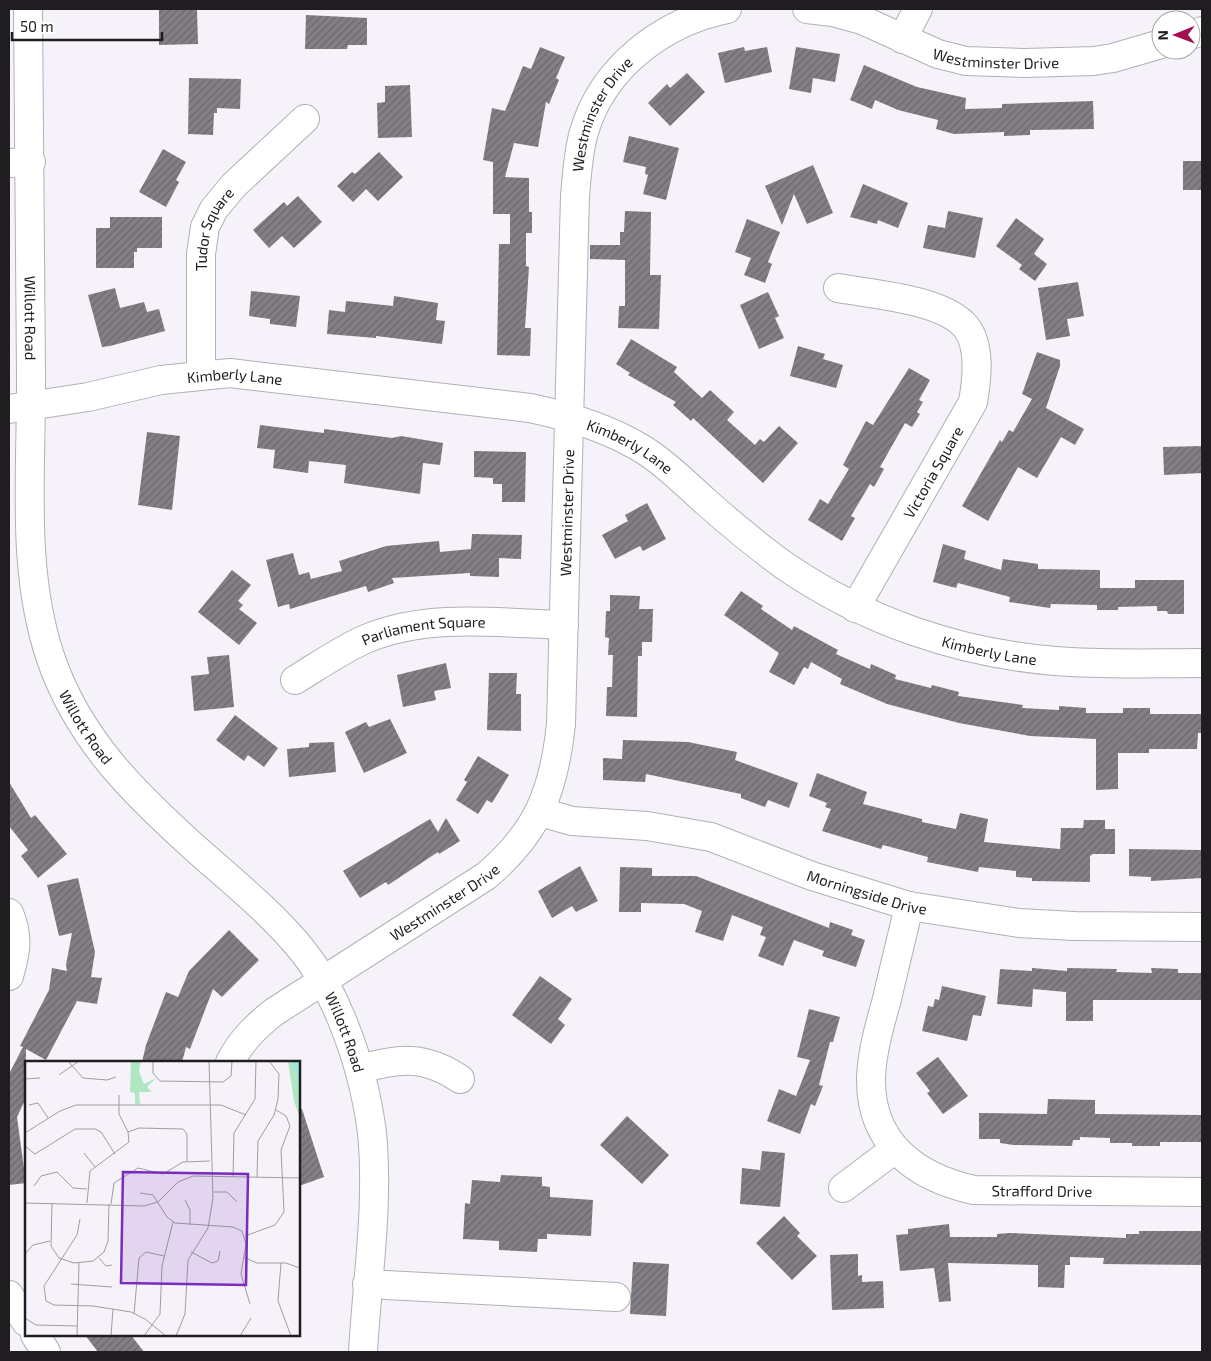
<svg xmlns="http://www.w3.org/2000/svg" width="1211" height="1361" viewBox="0 0 1211 1361" font-family="'Exo 2',sans-serif">
<style>
.building{fill:url(#building-hatch)}
.lines{fill:none;stroke-linecap:round;stroke-linejoin:round}
.minor-casing{stroke:#b3afb6;stroke-width:30}
.major-casing{stroke:#b3afb6;stroke-width:30}
.minor{stroke:#fff;stroke-width:28}
.major{stroke:#fff;stroke-width:28}
.labels{text-anchor:middle;dominant-baseline:central;stroke-width:4;stroke-linejoin:round;paint-order:stroke}
.street-label{font-size:15px;fill:#1f1d20;stroke:#fff}
.inset-river{fill:none;stroke:#92e6f4;stroke-width:2.5}
.inset-road{fill:none;stroke:#a09da2;stroke-width:1}
.view{fill:#7b2cbf;fill-opacity:0.15;stroke:#7b2cbf;stroke-width:2.5}
.inset-edge{fill:none;stroke:#1f1d20;stroke-width:2.5}
</style>
<defs>
<pattern id="building-hatch" width="6" height="6" patternUnits="userSpaceOnUse" patternTransform="scale(1.25)"><rect width="6" height="6" fill="#837f86"/><path d="M-1 1l2-2M0 6l6-6M5 7l2-2" fill="none" stroke="#6b676d"/></pattern>
</defs>
<rect width="100%" height="100%" fill="#f6f2f9"/>
<path class="building" d="M159,9H197L198,44L159,45Z
M306,15L367,18V45H348L347,49H305Z
M540,47L565,57L556,78L559,80L549,104L546,102L538,147L514,143L505,177L529,178V212H532V233H526V266L529,267L525,328H531L530,356L497,355L499,244H510V214H493V162L483,160L492,108L505,111L523,66L531,69Z
M744,47L745,51L767,47L772,72L725,83L718,53Z
M796,47L840,54L835,82L813,78L811,93L789,89Z
M864,65L917,87L966,98L965,109L1002,108V104L1093,101L1094,129L1030,130V135L1004,136V132L954,134L936,129L938,120L898,110L875,100L872,109L850,100Z
M687,73L705,92L670,126L648,103L667,84L670,88Z
M189,78L241,79L240,109L217,108V113H214L213,135L188,134Z
M410,85L412,137L378,138L377,103L385,102V86Z
M629,136L679,148L666,200L643,194L648,175L645,174L646,167L623,162Z
M163,149L186,162L176,180L179,182L166,207L139,192Z
M379,152L403,177L378,201L366,189L353,202L337,186L352,172L355,174Z
M1183,161H1202V190H1183Z
M813,165L833,213L807,224L794,194L782,225L765,186Z
M863,184L908,203L898,228L878,220L877,224L850,217Z
M298,196L322,222L294,248L282,236L269,248L253,230L284,202L287,206Z
M625,211L651,212L650,275H661L659,329L618,328L619,306H625V260L590,259V245H620V232H624Z
M948,211L983,218L975,258L923,248L928,225L945,228Z
M110,217H162V248H137V252H134V268H96V228H110Z
M1016,218L1044,239L1034,254L1047,264L1035,281L1019,269L1022,265L996,246Z
M747,219L780,232L768,262L772,264L765,283L744,275L751,258L735,252Z
M1078,282L1084,316L1067,319L1070,336L1046,340L1038,288Z
M115,288L120,308L144,302L147,312L159,309L165,331L110,346L102,347L88,295Z
M251,291L300,296L296,327L270,324V319L249,316Z
M768,292L779,316L775,318L784,338L759,349L740,305Z
M394,296L438,303L436,320L445,321L442,344L376,336V338L327,334L329,310L345,312L346,301L393,306Z
M631,339L677,367L674,372L702,398L710,390L734,412L727,420L755,445L760,439L764,442L779,426L798,443L763,483L693,418L691,421L673,405L676,402L628,375L630,373L616,364Z
M798,346L825,354L823,359L843,365L836,388L790,376Z
M1037,352L1060,360V366L1046,408L1084,429L1075,445L1061,437L1037,478L1018,467L988,521L962,506L1000,440L1002,442L1009,430L1013,432L1032,399L1022,394Z
M909,368L930,380L919,400L923,402L917,412L920,414L912,427L905,423L880,467L884,469L874,487L870,484L851,516L855,518L842,541L808,520L820,499L828,504L849,469L843,465L866,421L873,425Z
M260,425L324,433V429L392,438L401,436L443,443L440,465L423,463L420,494L344,483L346,465L309,461L308,473L273,468L275,450L257,448Z
M147,432L180,436L172,510L138,505Z
M1202,446V473L1164,475L1163,447Z
M474,451L526,452L525,502H502V484H493V478L474,477Z
M647,503L666,539L643,551L640,546L615,559L602,535L628,521L625,515Z
M472,534L522,535L521,559L499,558V577L470,576V573L392,578L394,583L368,592L366,586L290,609L289,604L278,607L266,560L293,553L299,575L309,572L311,579L342,571L339,561L386,546L439,541L440,552L471,549Z
M943,544L966,551L964,559L1001,570L1003,559L1038,564V569L1100,570V588H1135V580H1184V614H1168L1167,611H1157V606L1118,607V610H1097V605L1051,604L1050,608L1009,602L1010,597L958,583L956,588L933,582Z
M232,570L251,585L238,601L243,605L239,609L257,623L239,645L198,612Z
M741,591L763,606L761,609L792,630L794,626L838,650L836,654L870,669L871,664L896,675L895,679L931,688L932,685L959,692L958,696L1023,705L1022,708L1059,710V706L1086,708V713H1123V708H1150V714H1202V733H1198L1197,749H1149V753H1118V789L1096,790V739L1030,736L959,723L887,704L840,684L842,679L811,662L808,669L804,667L794,685L769,672L779,653L724,615Z
M610,595L640,596L639,609H653L652,642H642V656H638L637,717L606,716L607,687H612L613,655H608L609,638L605,637L606,611H610Z
M229,655L234,707L194,711L191,676L209,674L207,657Z
M446,663L451,688L434,691L436,700L403,707L397,675Z
M489,673H517L516,694H521V731L487,730Z
M235,715L278,748L264,767L248,755L244,761L216,740Z
M390,719L407,753L364,773L345,732L366,722L369,727Z
M623,740L688,742L737,752L735,760L798,783L789,808L768,800L765,807L741,798V794L646,774L645,782L603,780V758L622,759Z
M334,742L336,772L289,777L287,749L309,747V743Z
M478,756L509,775L492,803L487,800L478,814L456,800L467,782L464,780Z
M817,773L867,792L863,804L922,819V822L956,829L960,813L988,819L984,842L1060,849L1061,828H1083L1084,820H1105V829H1115V854H1093L1090,856V882L1032,881V878L1016,877V871L979,867L978,872L927,862L928,857L883,845L881,849L822,831L831,809L825,807L827,803L809,796Z
M9,782L31,818L35,815L67,854L38,878L21,856L28,850L9,826Z
M446,818L460,841L439,854L438,852L388,885L386,882L360,898L343,871L430,819L438,832Z
M1129,849L1202,850V878L1151,881V877L1129,876Z
M580,866L598,901L576,912L572,906L552,918L538,891Z
M620,867L652,868V876H696L829,928L830,922L853,930L851,935L865,940L856,967L822,956L824,951L794,940L783,966L758,956L766,937L760,935L763,927L732,915L723,941L695,932L702,911L684,904L641,903V912H619Z
M78,878L95,952L91,977L102,978L97,1004L77,1001L46,1060L26,1049V1098L17,1117L26,1183L9,1185V1074L23,1047L20,1046L49,990L52,968L67,971L66,965L72,933L59,936L47,885Z
M229,930L259,960L222,997L213,989L190,1049L186,1047L182,1062H142L146,1045L166,992L178,997L189,971Z
M1032,968L1067,971V968L1117,969L1116,972L1152,973L1151,968L1178,969V973H1202V1000H1093V1021H1066V992L1033,989L1032,1007L997,1004L1000,969L1032,971Z
M540,976L572,999L558,1019L565,1025L551,1044L512,1015Z
M942,986L986,996L981,1016L973,1015L967,1041L922,1031L928,1006L933,1007L935,999L939,1000Z
M809,1009L840,1017L833,1042H830L819,1085L823,1086L815,1106L811,1104L800,1134L767,1121L779,1089L796,1096L810,1060L797,1057Z
M938,1057L968,1096L943,1114L927,1093L930,1091L916,1073Z
M1048,1099L1095,1100V1114L1202,1115V1142H1160V1146H1132V1143H1110V1138L1080,1137V1140H1073L1072,1146L1013,1145L1000,1143V1139H979V1113L1047,1114Z
M299,1109H302L324,1177L299,1186Z
M627,1116L669,1155L642,1184L600,1145Z
M762,1151L785,1153L780,1207L740,1204L742,1168L760,1170Z
M501,1175L542,1177V1186L550,1187V1197L593,1200L591,1236L547,1234V1239H538L537,1252L499,1250V1241L463,1239L465,1203L470,1204L472,1180L500,1182Z
M784,1216L800,1233L797,1236L817,1256L792,1280L756,1243Z
M949,1224L950,1237H997V1234L1010,1233L1126,1238V1234H1139V1231H1202V1265L1103,1264L1104,1258L1070,1257V1265H1065L1064,1288L1038,1287V1265L948,1263L951,1301L939,1302L934,1268L900,1271L896,1235L908,1234V1229Z
M858,1254V1276L862,1275V1282L883,1281L884,1308L832,1310L830,1255Z
M633,1262L669,1264L666,1316L630,1314Z
M85,1335H131L144,1352H98Z"/>
<g class="lines">
<defs>
<g id="minor">
<path id="s1" d="M807,9L833,12L862,20L938,54L966,61L1025,63L1094,61L1113,58L1161,44"/>
<path d="M1191,35L1202,31"/>
<path d="M902,39L918,9"/>
<path d="M9,163L31,162"/>
<path d="M838,288C871,294 943,299 966,327C981,346 977,379 973,402L855,608"/>
<path id="s2" d="M201,374V254L205,227L214,209L234,185L305,119"/>
<path id="s3" d="M9,409L88,397L161,380L230,373L530,408C568,416 605,427 639,447C663,461 685,483 706,502C731,524 757,546 785,566C865,621 958,653 1055,661C1104,665 1153,663 1202,663"/>
<path id="s4" d="M295,680C318,666 342,649 368,638C429,613 499,623 564,625"/>
<path id="s5" d="M540,812L572,821L647,826L711,837L812,876L909,906L1019,923L1074,926L1202,927"/>
<path id="s6" d="M909,906C902,937 894,968 887,999C880,1024 872,1051 871,1078C870,1143 915,1177 974,1190L1202,1192"/>
<path d="M9,913C19,937 16,952 9,976"/>
<path id="s7" d="M230,1062C241,1041 255,1027 274,1012L486,876C538,832 554,791 561,724L575,196C577,175 578,152 584,132C603,67 663,22 727,9"/>
<path d="M359,1069C400,1059 423,1054 460,1079"/>
<path d="M843,1188L895,1149"/>
<path d="M367,1284L616,1297"/>
<path d="M9,1295L26,1322"/>
<path d="M35,1335L46,1352"/>
</g>
<g id="major">
<path id="s8" d="M28,9C28,131 31,253 31,375C32,469 20,569 51,659C79,740 134,793 196,849C232,881 271,912 302,950C319,971 332,995 342,1020C357,1056 367,1094 372,1133C379,1204 367,1281 363,1352"/>
</g>
</defs>
<use href="#minor" class="minor-casing"/>
<use href="#major" class="major-casing"/>
<use href="#minor" class="minor"/>
<use href="#major" class="major"/>
</g>
<g class="labels">
<g class="street-label">
<text stroke="none"><textPath href="#s1" startOffset="198">Westminster Drive</textPath></text>
<text stroke="none"><textPath href="#s7" startOffset="1110">Westminster Drive</textPath></text>
<text stroke="none"><textPath href="#s2" startOffset="148">Tudor Square</textPath></text>
<text stroke="none"><textPath href="#s8" startOffset="309">Willott Road</textPath></text>
<text stroke="none"><textPath href="#s3" startOffset="229">Kimberly Lane</textPath></text>
<text stroke="none"><textPath href="#s3" startOffset="634">Kimberly Lane</textPath></text>
<text transform="translate(933 472) rotate(-60)">Victoria Square</text>
<text stroke="none"><textPath href="#s7" startOffset="705">Westminster Drive</textPath></text>
<text stroke="none"><textPath href="#s4" startOffset="141">Parliament Square</textPath></text>
<text stroke="none"><textPath href="#s3" startOffset="1054">Kimberly Lane</textPath></text>
<text stroke="none"><textPath href="#s8" startOffset="729">Willott Road</textPath></text>
<text stroke="none"><textPath href="#s5" startOffset="339">Morningside Drive</textPath></text>
<text stroke="none"><textPath href="#s7" startOffset="270">Westminster Drive</textPath></text>
<text stroke="none"><textPath href="#s8" startOffset="1134">Willott Road</textPath></text>
<text stroke="none"><textPath href="#s6" startOffset="411">Strafford Drive</textPath></text>
</g>
</g>
<g transform="translate(25 1061)">
<rect width="275" height="275" fill="#f6f2f9"/>
<path d="M106,0H116L114,10L119,23L131,17L122,26L127,31H114L115,43L110,44V32L105,31ZM263,0H273L275,6V57L269,40Z" fill="#afe7c2"/>
<path class="inset-river" d="M268,0L274,12L275,33"/>
<path class="inset-road" d="M43,0L58,17L82,19L91,16M128,0V12L135,20L198,21L206,15L207,0M34,14L54,0M0,18L15,17M4,44L13,42L23,57M103,71L114,67L158,68L162,73V100M0,72L35,50L51,44H196L221,54M0,85L10,93L50,68H70L76,71L90,93M59,92L70,106M208,116L209,72L230,38L231,0M232,116L233,80L249,54L253,38L254,13L244,0M9,125L16,115L32,111L48,127L62,128M189,131H202L212,141M115,132L128,134L142,156L150,162L208,166L217,170L221,183L216,213L225,243M160,139L165,149V164M0,142L119,145L133,141L153,121L168,115L275,117M27,142L26,185L34,197L49,202L68,200L79,191L83,180L84,143M62,142L65,110L104,81L103,71L94,53V34M86,143L89,122L113,107L138,113L158,101L185,100M55,158L52,174L19,225L21,240L29,244L68,245L106,251L120,258L141,275M220,175L250,164L259,151L256,89L265,65L261,55L251,49M166,191L187,202L193,200L195,190M0,193L8,184L25,180M218,196L232,202H261L275,207M74,197L81,205L87,204M256,202L253,240L266,275M46,223L87,226M109,253L114,197L121,191L139,195M0,257L11,264L53,265M52,275L54,202M86,275L88,248M119,275L135,253L137,205L148,161M151,275L160,253L163,199L183,167L188,137L184,0M215,275L226,257"/>
<path class="view" d="M98,111L223,113L221,224L96,222Z"/>
<rect width="275" height="275" class="inset-edge"/>
</g>
<rect width="1211" height="1361" fill="none" stroke="#1f1d20" stroke-width="20"/>
<g transform="translate(1176 35) rotate(269)"><circle r="24" fill="#ffffff" stroke="#a5a5a6"/>
<path d="M0-4L9 19L0 12L-9 19Z" fill="#a31051"/>
<text y="-8" font-size="14" font-weight="bold" text-anchor="middle" fill="#1f1d20">N</text>
</g>
<path d="M12 32v8h150v-8" fill="none" stroke="#1f1d20" stroke-width="2.5"/>
<text x="20" y="32" font-size="15" fill="#1f1d20" stroke="#ffffff" stroke-width="4" paint-order="stroke">50 m</text>
</svg>
